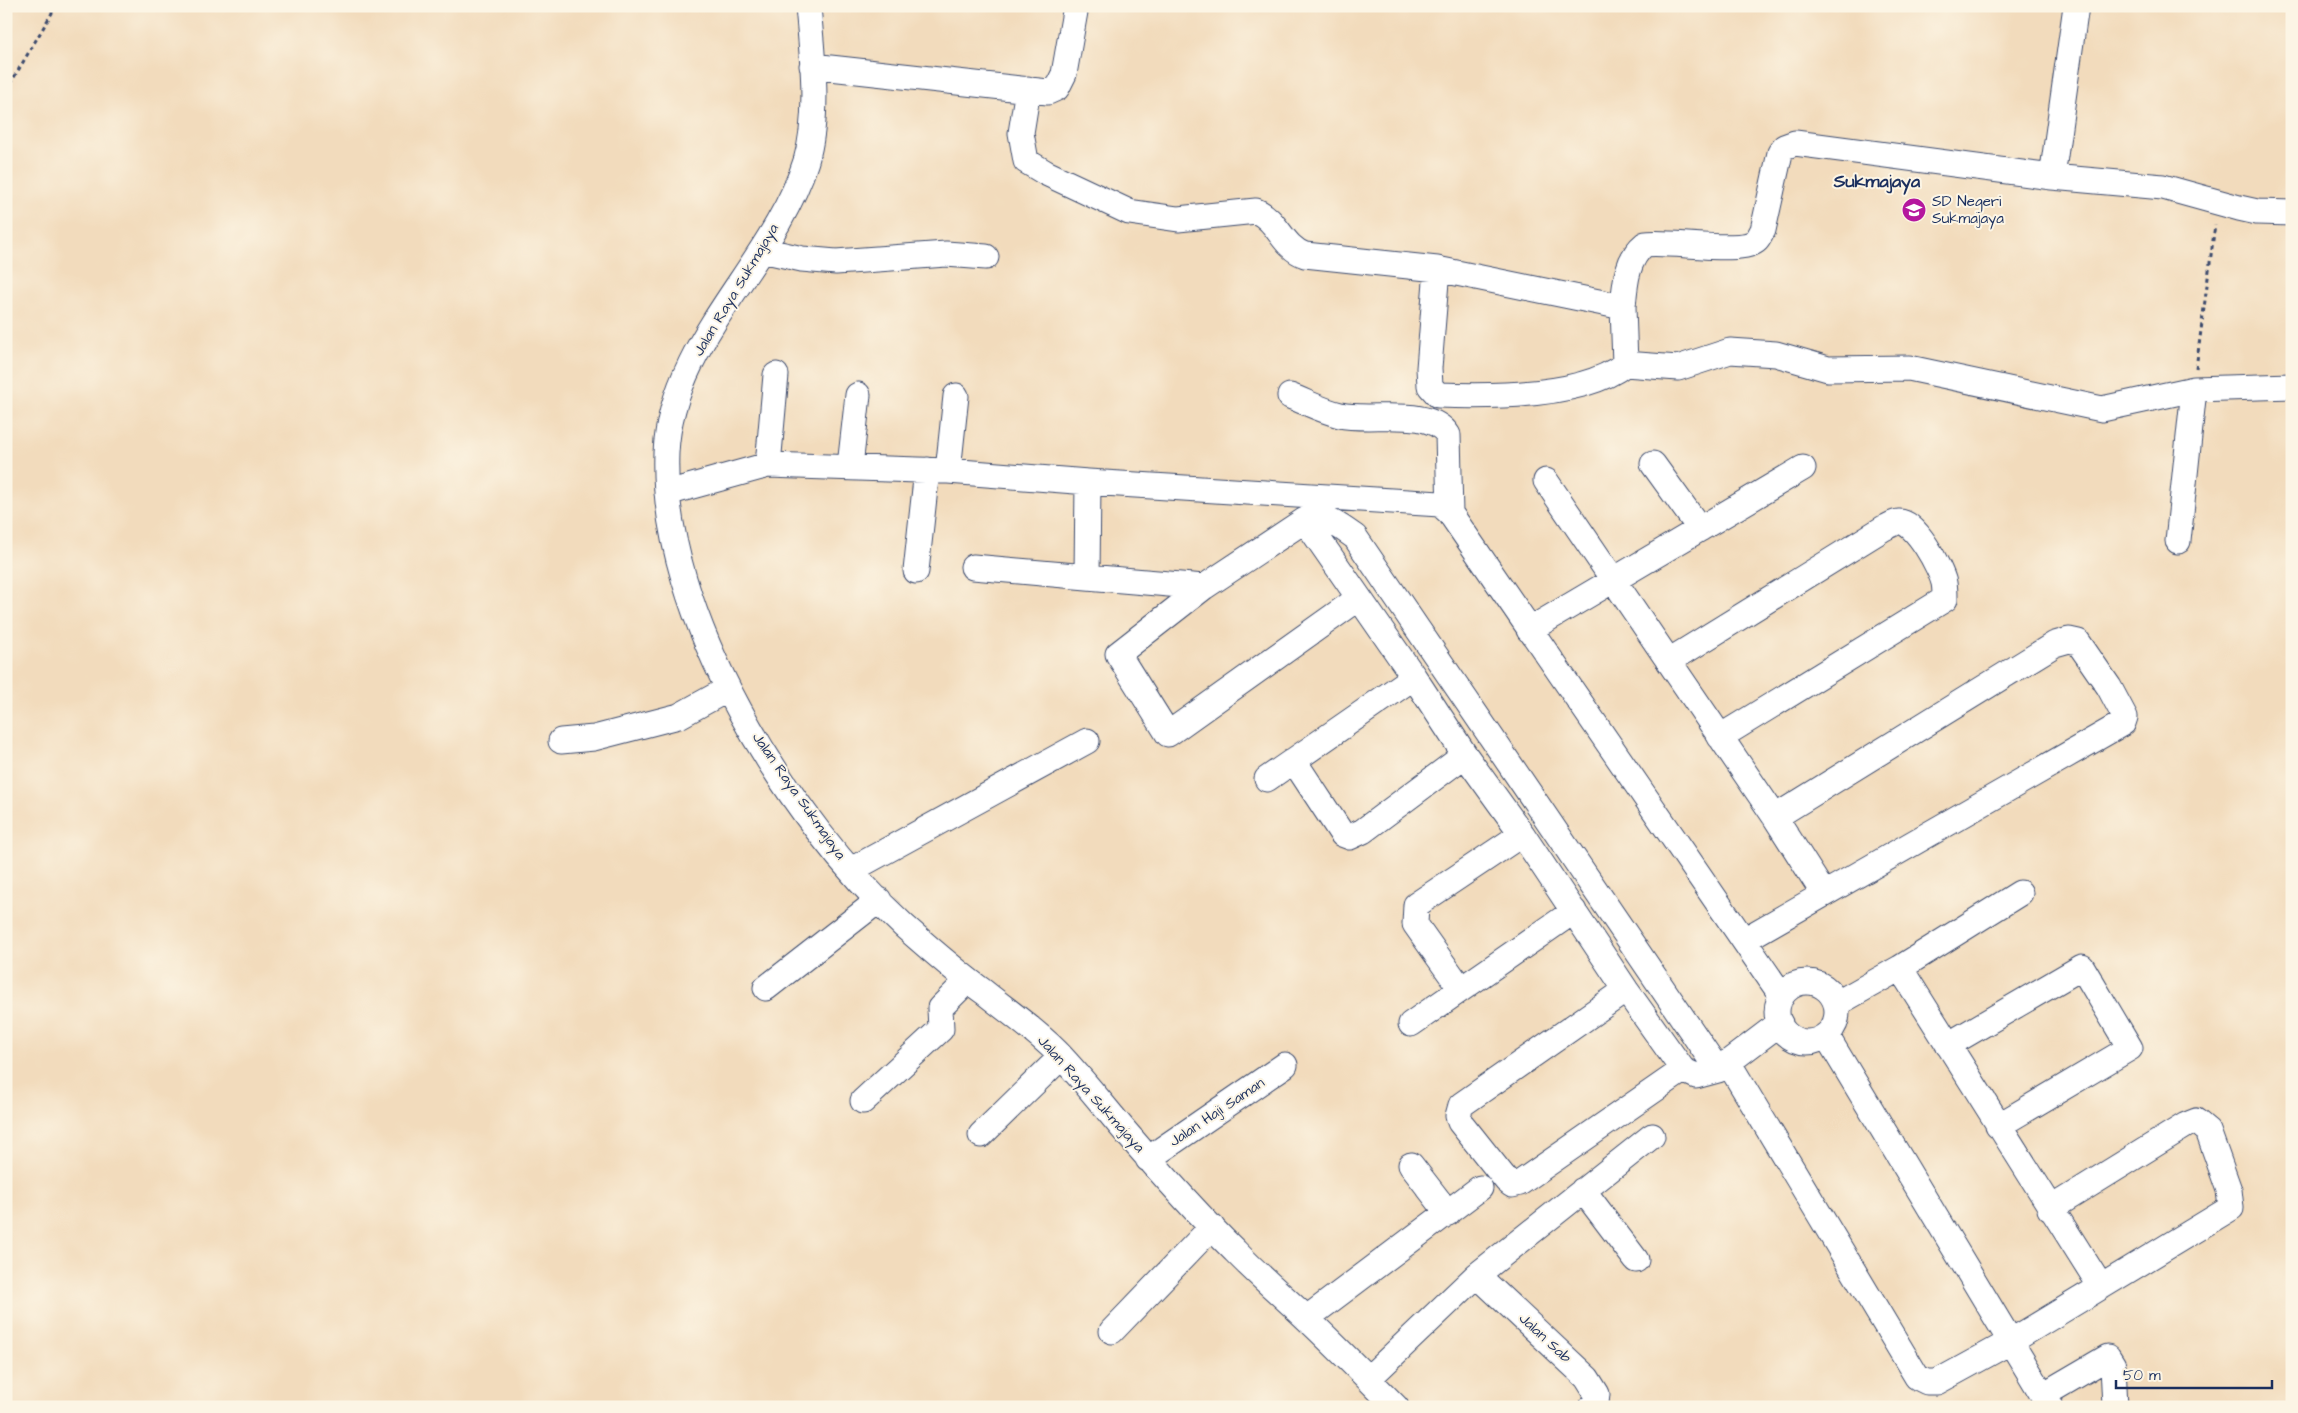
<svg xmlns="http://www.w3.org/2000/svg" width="2298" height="1413" viewBox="0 0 2298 1413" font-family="'Architects Daughter',sans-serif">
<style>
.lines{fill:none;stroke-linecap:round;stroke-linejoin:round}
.minor-casing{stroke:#3b496c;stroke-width:27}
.path{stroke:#3b496c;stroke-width:3;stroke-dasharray:4 4;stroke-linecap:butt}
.minor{stroke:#fff;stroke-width:25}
.labels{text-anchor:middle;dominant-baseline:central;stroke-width:4;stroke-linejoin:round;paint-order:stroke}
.poi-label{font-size:15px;fill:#1b2f5e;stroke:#fcf5e5;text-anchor:start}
.street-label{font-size:15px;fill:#1b2f5e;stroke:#fcf5e5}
.quarter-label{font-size:18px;font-weight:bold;fill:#1b2f5e;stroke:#fcf5e5}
</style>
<rect width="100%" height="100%" fill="#fcf5e5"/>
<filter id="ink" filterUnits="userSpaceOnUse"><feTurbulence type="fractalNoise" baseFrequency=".02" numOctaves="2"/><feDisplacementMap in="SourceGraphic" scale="10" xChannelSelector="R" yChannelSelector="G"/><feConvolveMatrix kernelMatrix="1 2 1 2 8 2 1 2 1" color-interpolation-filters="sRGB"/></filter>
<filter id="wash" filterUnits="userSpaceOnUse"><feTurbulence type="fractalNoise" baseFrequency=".0096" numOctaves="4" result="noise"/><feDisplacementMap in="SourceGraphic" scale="20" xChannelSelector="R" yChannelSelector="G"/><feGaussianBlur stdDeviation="1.12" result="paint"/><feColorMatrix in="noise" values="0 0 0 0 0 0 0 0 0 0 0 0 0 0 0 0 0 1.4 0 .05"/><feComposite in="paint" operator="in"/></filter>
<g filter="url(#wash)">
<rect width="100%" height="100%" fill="#f2dbbc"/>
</g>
<g filter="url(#ink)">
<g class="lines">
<defs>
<path id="minor" d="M808,6C812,54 820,114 806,161C774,264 671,341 666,453C660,615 789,820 904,926C930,949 956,972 984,992C1009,1012 1034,1029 1057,1052C1081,1077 1102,1104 1124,1130C1160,1172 1196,1213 1235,1251C1257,1274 1281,1294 1304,1316C1335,1345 1365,1376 1396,1407
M812,66L1048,92L1057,88L1064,74L1076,6
M1028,89L1021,133L1026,161L1046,173L1129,212L1178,219L1256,211C1278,220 1282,247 1305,255L1437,269L1623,307C1625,285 1626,259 1645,244C1669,240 1743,255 1757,240C1759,238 1761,233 1763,230L1780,153L1784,147L1795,143L2052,177L2163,187L2239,208L2257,212L2292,213
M2052,177L2076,6
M762,250L802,259L836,262L946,254L986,257
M1437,269L1429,368L1430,386L1438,395C1490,397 1584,397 1625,364L1623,307
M1625,364L1678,368L1730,351L1776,354L1828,369L1909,368L2102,409L2194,389L2292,386
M1290,396C1306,402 1323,411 1340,415C1370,422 1430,406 1448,435L1450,513
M1653,464L1700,529
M768,465L776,375
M850,466L858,395
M948,471L956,396
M1546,481L1775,817L1824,894
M1088,482L1087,577L1204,587
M667,493L768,465L948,471L1088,482L1440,504L1450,513L1782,996
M1305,520L1414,677L1465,755L1522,834L1626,990L1683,1070L1696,1076L1718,1070L1780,1023
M2178,541L2194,389
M973,567L1087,577
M916,571L927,470
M1359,598L1168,734L1118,654L1204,587L1305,520C1327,514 1337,525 1355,537L1718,1070
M1529,630L1803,468
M1669,661L1884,528C1888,527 1894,522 1899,522C1915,520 1941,569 1944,583C1945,588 1945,594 1945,599L1720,737
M561,741L594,738L679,716L728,689
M1294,761L1342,834L1350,837L1363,831L1465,755
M1267,779L1414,677
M851,870L1087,741
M1744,940L2123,723L2125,717L2109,687L2078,642L2069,640L2055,644L1775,817
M1900,968L2101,1287
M1777 1012a30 30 0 1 1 60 0a30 30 0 1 1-60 0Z
M766,988L879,900
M1461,989L1415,924L1416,905L1522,834
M1626,990L1461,1105L1458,1116L1460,1122L1507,1181L1512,1185L1520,1183L1683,1070
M1836,1004L1900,968L2020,893
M1411,1024L1574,911
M1826,1035L2050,1407
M1948,1045L2082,967L2130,1048L1998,1126
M1728,1062L1917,1377L1927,1382H1937L2010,1342L2231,1208L2229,1190L2208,1131L2196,1121L2186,1125L2050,1209
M863,1101L941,1029L940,1008L968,980
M981,1135L1061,1057
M1148,1159L1285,1065
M1411,1165L1448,1213
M1583,1190L1636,1260
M1477,1275L1587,1378L1597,1394L1596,1403L1592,1407
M1307,1318L1480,1188
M1112,1331L1212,1227
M1368,1379L1477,1275L1652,1136
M2043,1395L2108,1357L2113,1365L2115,1407"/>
</defs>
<use href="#minor" class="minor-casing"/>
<path class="path" d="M6,91L56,6
M2196,368L2215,225"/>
<use href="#minor" class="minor"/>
</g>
</g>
<defs>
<symbol id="school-disc" viewBox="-11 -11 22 22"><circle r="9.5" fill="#b5179e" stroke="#fcf5e5"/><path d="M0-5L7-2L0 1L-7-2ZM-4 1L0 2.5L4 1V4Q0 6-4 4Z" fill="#fff"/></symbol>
</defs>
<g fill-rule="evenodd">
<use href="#school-disc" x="1900" y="196" width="28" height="28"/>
</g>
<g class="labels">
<g class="poi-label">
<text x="1932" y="201">SD Negeri<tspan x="1932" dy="17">Sukmajaya</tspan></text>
</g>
<g class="street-label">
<text transform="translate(736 290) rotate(-59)">Jalan Raya Sukmajaya</text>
<text transform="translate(799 796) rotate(55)">Jalan Raya Sukmajaya</text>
<text transform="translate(1091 1094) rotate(48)">Jalan Raya Sukmajaya</text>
<text transform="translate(1217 1112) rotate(-34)">Jalan Haji Saman</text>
<text transform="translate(1545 1338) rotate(43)">Jalan Sab</text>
</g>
<g class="quarter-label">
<text x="1877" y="181">Sukmajaya</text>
</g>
</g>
<rect width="2298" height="1413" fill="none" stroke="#fcf5e5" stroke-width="25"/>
<path d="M2116 1380v8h156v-8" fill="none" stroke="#1b2f5e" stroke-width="2.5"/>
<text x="2123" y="1380" font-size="15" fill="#1b2f5e" stroke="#fcf5e5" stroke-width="4" paint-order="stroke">50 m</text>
</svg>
